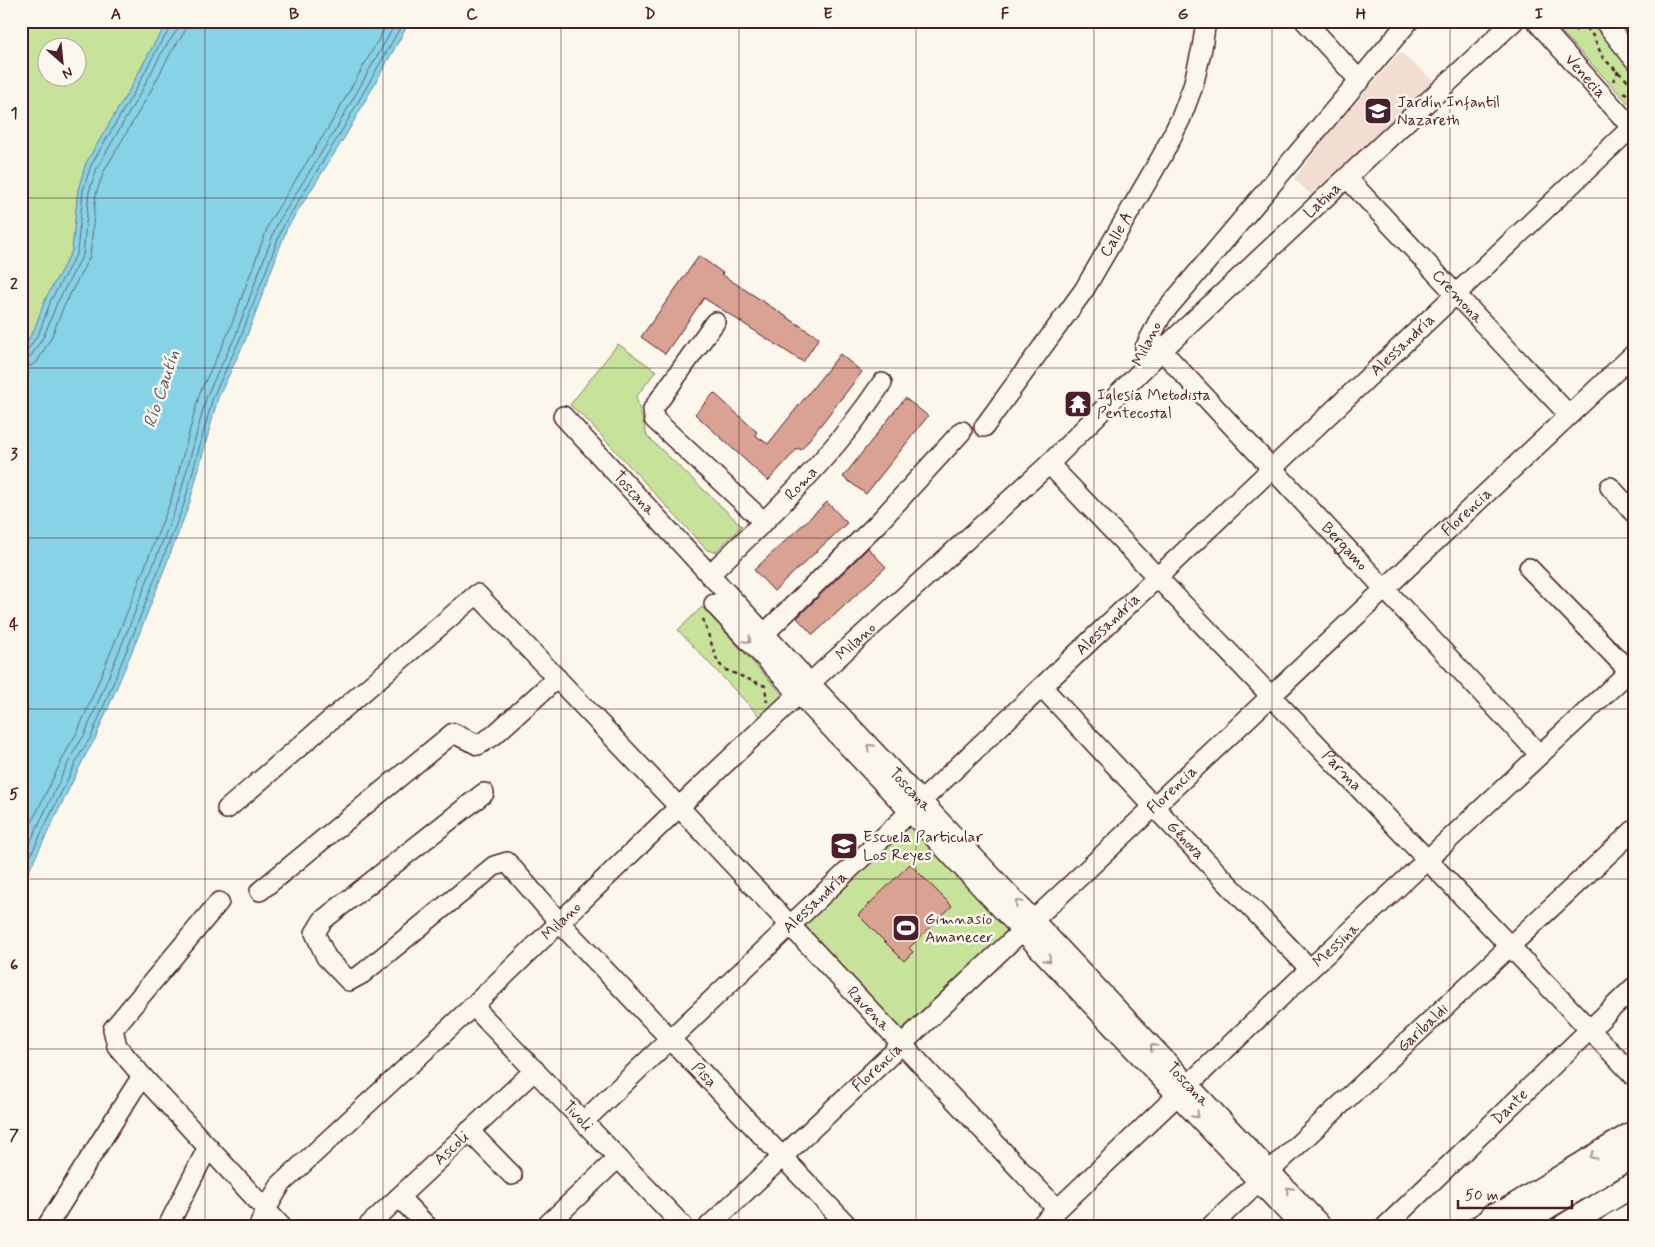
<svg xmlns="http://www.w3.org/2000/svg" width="1655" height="1247" viewBox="0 0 1655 1247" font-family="Mynerve,sans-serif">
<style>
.built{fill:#f1ded1}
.green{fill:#c7e39a;stroke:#888162;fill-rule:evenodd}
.water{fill:#86d2e6;stroke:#6e8a9b}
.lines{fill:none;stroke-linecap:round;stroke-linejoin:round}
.shore{stroke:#626776;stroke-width:1}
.building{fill:#daa292;stroke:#4a1f2b}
.minor-casing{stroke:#4a1f2b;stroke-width:22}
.major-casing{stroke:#4a1f2b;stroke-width:28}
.path{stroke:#4a1f2b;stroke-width:2.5;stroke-dasharray:4 4;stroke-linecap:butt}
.minor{stroke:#fbf7ec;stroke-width:19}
.major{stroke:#fbf7ec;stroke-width:24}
.oneway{stroke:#ab9695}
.grid{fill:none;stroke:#4a1f2b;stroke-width:1;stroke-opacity:0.55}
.labels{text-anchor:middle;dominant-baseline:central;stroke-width:5;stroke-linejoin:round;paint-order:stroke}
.street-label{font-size:16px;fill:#4a1f2b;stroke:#fbf7ec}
.poi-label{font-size:16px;fill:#4a1f2b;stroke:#fbf7ec;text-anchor:start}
.water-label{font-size:18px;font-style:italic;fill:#5c5563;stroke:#fbf7ec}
.neatline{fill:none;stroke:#4a1f2b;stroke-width:2}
.grid-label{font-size:16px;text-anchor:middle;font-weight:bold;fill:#4a1f2b}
</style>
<rect width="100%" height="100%" fill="#fbf7ec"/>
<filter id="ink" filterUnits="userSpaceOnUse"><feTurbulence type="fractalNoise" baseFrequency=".02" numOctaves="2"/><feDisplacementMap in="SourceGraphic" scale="10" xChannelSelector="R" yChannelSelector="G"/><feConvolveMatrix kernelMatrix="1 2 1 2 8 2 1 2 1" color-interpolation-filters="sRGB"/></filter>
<g filter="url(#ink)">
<path class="built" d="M1400,52L1436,83L1314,197L1294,179L1325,138Z"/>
<path class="green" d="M21,21H169L154,44L131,87L86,163L78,190L72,251L46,298L34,330L21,352ZM48,48H78V78H48Z
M1551,21H1608L1634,56V109Z
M618,344L656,371L636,397L647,436L742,526L715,552L707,550L587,420L570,405Z
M702,607L784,696L764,721L678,630Z
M911,825L1009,929L901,1030L803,927Z"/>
<path class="water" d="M169,21H410L346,135L287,228L245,341L218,398L189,505L140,632L95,739L85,756L21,887V352L34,330L46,298L72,251L78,190L86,163L131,87L154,44Z"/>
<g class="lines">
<path class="shore" d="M21,353L27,351L39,333L51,300L77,253L83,191L91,165L136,89L158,47L172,26L173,21
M21,360L27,359L31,356L44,336L57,303L83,255L89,192L97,168L141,92L163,50L178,29L179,21
M21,367L30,366L37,362L51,338L64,306L90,256L96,194L104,171L148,96L170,54L184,33L187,21
M21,844L68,748L78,731L122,625L171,500L200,392L228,334L270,221L330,125L389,21
M21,861L74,751L85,734L129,627L178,502L207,395L235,337L277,224L336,129L397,21
M21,875L80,754L91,737L135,630L184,504L213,397L240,339L283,226L341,132L404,21"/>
</g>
<path class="building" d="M699,256L723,273L721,274L819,338L803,362L704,298L665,354L641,337Z
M840,354L862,372L801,450L798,448L768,481L695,414L714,393L757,432L755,435L768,444Z
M905,398L928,416L866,494L843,477Z
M827,502L847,523L774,591L754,570Z
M868,548L886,567L813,635L797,618Z
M910,864L952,906L909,948L913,952L904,961L858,915Z"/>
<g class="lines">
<defs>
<g id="minor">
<path d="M1305,21L1360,81"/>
<path id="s1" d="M1536,21L1634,130"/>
<path d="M1604,21L1634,59"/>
<path id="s2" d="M1347,178L1569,415"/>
<path d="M715,322L653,409L654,419L764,522"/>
<path id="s3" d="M1150,338L1539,754"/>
<path d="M1145,348L1161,316L1409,21"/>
<path id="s4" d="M563,416L810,683L1322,1226"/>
<path id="s5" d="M984,427L1084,290L1162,156L1181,118L1193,86L1202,48L1206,21"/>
<path id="s6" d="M1049,464L1634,1076"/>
<path d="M1610,487L1634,513"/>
<path d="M1529,568L1634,676"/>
<path id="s7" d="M709,575C758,528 808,480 850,427C861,413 872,398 882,383"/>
<path d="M714,604L1300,1226"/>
<path d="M764,634L879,522L962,431"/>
<path id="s8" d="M1042,687L1154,807L1310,969"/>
<path id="s9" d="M484,793L323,920L315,933L326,957L349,981L362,974L494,866L507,862L560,923L848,1226"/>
<path id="s10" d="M227,809L477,594L679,807L1057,1209"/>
<path d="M260,891L453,733L478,745L493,736L557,678"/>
<path d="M219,902L113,1029L117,1046L142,1076L281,1226"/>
<path id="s11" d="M473,1006L683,1226"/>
<path id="s12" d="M584,1121L1631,128"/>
<path d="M469,1131L512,1175"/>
<path d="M399,1197L427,1226"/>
<path d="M47,1226L142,1076"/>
<path d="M168,1226L208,1147"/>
<path id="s13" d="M259,1226L266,1209L281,1184L473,1006L679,807L810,683L1049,464L1161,351L1514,21"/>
<path id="s14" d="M368,1226L535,1070"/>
<path d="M546,1226L618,1158"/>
<path id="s15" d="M709,1226L1634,354"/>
<path id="s16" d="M1040,1226L1310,969L1634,667"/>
<path id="s17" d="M1211,1226L1634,830"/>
<path id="s18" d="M1386,1226L1634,987"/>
<path d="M1477,1226L1634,1130"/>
</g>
<path id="major" d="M1493,1216L1541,1197
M1515,1226L1634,1154
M1565,1226L1634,1184
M1613,1226L1634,1214"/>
</defs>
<use href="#minor" class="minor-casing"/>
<use href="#major" class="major-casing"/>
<path class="path" d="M1560,21L1564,23L1567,21
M1582,21L1593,36L1603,58L1630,83C1633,89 1633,92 1630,97
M1569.5 26a4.5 4.5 0 1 1 9 0a4.5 4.5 0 1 1-9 0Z
M1613,81L1618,71
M1624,92L1634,101
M703,619L718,663L726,670L765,686L767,702"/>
<use href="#minor" class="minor"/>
<use href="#major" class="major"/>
</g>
<defs><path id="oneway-chevron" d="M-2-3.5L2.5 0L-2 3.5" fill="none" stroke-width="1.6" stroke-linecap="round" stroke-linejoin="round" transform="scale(1.25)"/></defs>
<g class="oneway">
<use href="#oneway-chevron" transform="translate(748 640) rotate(47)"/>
<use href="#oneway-chevron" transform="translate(870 747) rotate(-133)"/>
<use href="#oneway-chevron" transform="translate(1018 903) rotate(-133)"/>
<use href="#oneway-chevron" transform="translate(1048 959) rotate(47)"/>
<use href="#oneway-chevron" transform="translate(1153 1047) rotate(-133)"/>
<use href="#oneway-chevron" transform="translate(1196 1115) rotate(47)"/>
<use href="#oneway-chevron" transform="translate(1593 1156) rotate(149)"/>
<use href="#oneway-chevron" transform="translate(1289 1190) rotate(-133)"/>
</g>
</g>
<path class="grid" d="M205,21V1226M383,21V1226M561,21V1226M739,21V1226M916,21V1226M1094,21V1226M1272,21V1226M1450,21V1226M21,198H1634M21,368H1634M21,538H1634M21,709H1634M21,879H1634M21,1049H1634"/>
<defs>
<symbol id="school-square" viewBox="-11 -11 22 22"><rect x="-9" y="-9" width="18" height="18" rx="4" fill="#4a1f2b" stroke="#fbf7ec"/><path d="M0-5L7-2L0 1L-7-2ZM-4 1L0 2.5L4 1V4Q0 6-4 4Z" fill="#fff"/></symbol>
<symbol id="temple-square" viewBox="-11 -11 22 22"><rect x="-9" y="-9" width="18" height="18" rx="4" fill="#4a1f2b" stroke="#fbf7ec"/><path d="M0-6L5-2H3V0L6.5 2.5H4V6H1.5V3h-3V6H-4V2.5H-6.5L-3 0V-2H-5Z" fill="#fff"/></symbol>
<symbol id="stadium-square" viewBox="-11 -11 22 22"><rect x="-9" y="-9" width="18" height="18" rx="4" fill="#4a1f2b" stroke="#fbf7ec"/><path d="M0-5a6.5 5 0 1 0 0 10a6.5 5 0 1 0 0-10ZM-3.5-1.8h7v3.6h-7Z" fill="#fff"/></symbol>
</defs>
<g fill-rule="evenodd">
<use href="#school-square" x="1362" y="95" width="32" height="32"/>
<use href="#temple-square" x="1062" y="388" width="32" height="32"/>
<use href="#school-square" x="828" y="830" width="32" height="32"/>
<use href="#stadium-square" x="890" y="912" width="32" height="32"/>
</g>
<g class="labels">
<g class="street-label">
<text stroke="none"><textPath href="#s1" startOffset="74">Venecia</textPath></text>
<text stroke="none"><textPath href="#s13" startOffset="1480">Latina</textPath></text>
<text stroke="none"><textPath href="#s5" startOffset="234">Calle A</textPath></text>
<text stroke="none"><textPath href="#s2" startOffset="162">Cremona</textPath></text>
<text transform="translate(1147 344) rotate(-64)">Milano</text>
<text stroke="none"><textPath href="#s12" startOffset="1128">Alessandría</textPath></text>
<text stroke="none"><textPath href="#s7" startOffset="130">Roma</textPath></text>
<text stroke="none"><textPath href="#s4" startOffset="105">Toscana</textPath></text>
<text stroke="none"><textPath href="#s15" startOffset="1041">Florencia</textPath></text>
<text stroke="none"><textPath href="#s3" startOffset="285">Bergamo</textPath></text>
<text stroke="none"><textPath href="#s12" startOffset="722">Alessandría</textPath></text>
<text stroke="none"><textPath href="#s13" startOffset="838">Milano</textPath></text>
<text stroke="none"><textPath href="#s6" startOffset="424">Parma</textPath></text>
<text stroke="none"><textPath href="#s4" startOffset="510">Toscana</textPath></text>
<text stroke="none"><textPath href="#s15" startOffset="636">Florencia</textPath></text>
<text stroke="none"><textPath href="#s8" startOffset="210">Génova</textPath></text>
<text stroke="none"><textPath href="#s12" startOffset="318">Alessandría</textPath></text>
<text stroke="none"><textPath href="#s13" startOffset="432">Milano</textPath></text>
<text stroke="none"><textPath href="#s16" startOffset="408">Messina</textPath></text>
<text stroke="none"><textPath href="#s10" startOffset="900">Ravena</textPath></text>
<text stroke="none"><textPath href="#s17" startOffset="290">Garibaldi</textPath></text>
<text stroke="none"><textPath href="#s15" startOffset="231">Florencia</textPath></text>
<text stroke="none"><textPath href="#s9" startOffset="769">Pisa</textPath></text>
<text stroke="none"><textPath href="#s4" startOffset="915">Toscana</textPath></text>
<text stroke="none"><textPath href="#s18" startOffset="172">Dante</textPath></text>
<text stroke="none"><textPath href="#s11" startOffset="152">Tivoli</textPath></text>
<text stroke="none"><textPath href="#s14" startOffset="114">Ascoli</textPath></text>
</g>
<g class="poi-label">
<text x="1397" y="102">Jardín Infantil<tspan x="1397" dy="18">Nazareth</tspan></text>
<text x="1097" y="395">Iglesia Metodista<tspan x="1097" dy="18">Pentecostal</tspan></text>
<text x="863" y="837">Escuela Particular<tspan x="863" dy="18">Los Reyes</tspan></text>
<text x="925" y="919">Gimnasio<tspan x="925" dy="18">Amanecer</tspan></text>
</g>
<g class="water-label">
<text transform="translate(162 389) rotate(-72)">Río Cautín</text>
</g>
</g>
<rect width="1655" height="1247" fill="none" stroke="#fbf7ec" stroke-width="55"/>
<g transform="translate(62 62) rotate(153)"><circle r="24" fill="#fbf7ec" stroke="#b4a19f"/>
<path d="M0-4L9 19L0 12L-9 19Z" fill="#4a1f2b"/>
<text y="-8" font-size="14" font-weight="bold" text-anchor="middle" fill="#4a1f2b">N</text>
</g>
<path d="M1458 1200v8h114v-8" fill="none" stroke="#4a1f2b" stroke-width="2.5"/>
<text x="1465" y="1200" font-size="15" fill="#4a1f2b" stroke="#fbf7ec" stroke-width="4" paint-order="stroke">50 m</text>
<rect x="28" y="28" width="1600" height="1192" class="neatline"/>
<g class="grid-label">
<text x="116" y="19">A</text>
<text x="294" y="19">B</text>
<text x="472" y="19">C</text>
<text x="650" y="19">D</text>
<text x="828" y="19">E</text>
<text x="1005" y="19">F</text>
<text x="1183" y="19">G</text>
<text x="1361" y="19">H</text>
<text x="1539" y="19">I</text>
<text x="14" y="118">1</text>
<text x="14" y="289">2</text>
<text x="14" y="459">3</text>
<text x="14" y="629">4</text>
<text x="14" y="799">5</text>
<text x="14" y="970">6</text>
<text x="14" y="1140">7</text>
</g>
</svg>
